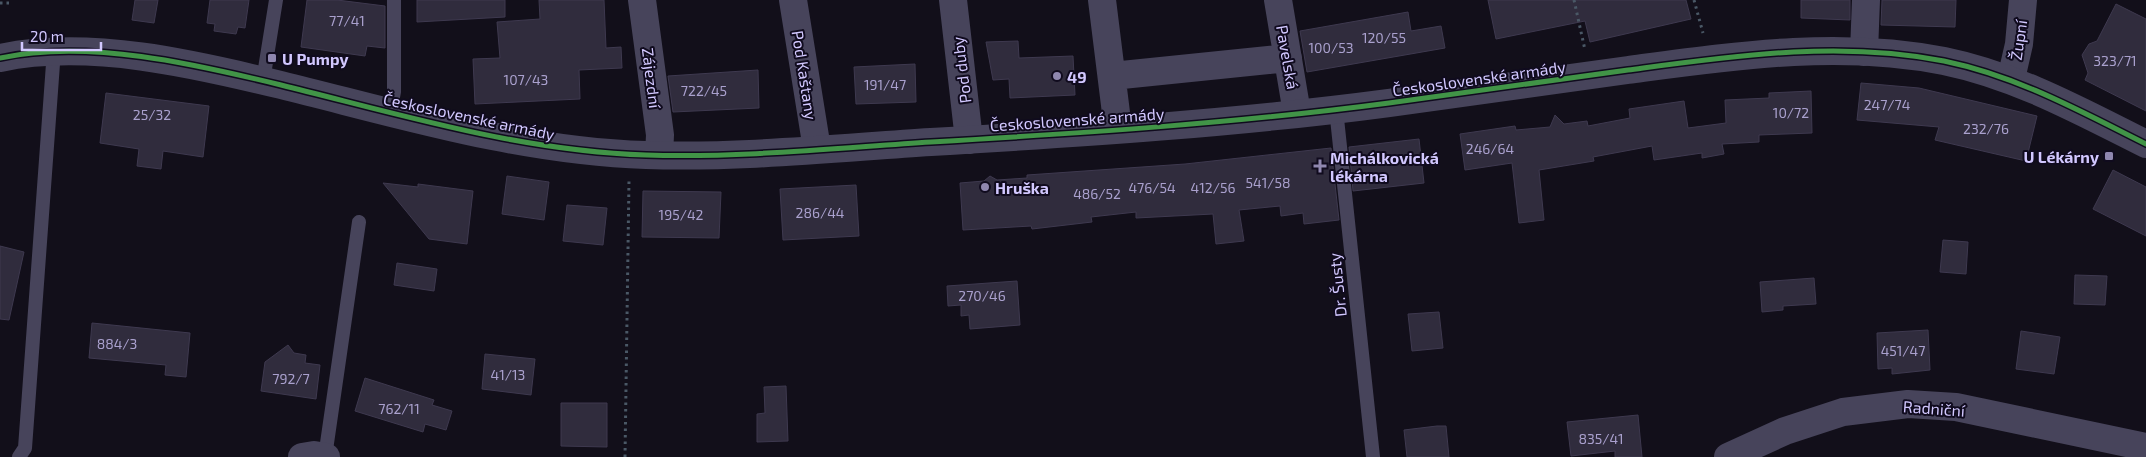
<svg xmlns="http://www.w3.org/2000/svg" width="2146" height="457" viewBox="0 0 2146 457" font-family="'Exo 2',sans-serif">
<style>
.building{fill:#302c3d;stroke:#3e394f}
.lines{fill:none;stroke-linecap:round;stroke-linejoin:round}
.path{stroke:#4a5866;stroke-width:3;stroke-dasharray:2.5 4;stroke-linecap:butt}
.service{stroke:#47445b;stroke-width:14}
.minor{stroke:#47445b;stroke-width:28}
.tertiary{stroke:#47445b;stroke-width:28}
.cycleway-casing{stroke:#100b1e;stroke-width:8}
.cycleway{stroke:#419447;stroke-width:5}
.poi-dot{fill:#8f87af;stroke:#100b1e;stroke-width:2}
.labels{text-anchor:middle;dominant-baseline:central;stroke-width:4;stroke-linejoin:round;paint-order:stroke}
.number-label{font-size:14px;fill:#aaa1ce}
.street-label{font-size:16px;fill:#d2c8ff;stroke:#100b1e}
.poi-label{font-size:16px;font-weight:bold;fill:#d2c8ff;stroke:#100b1e;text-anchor:start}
</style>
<rect width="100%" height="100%" fill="#120f1a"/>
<path class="building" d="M135,0H158L154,23L132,20Z
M210,0H249L245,28L238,27L236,34L214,31L215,24L207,23Z
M307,0H337L385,6V48L367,46L365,56L301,47Z
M417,0H505V17L417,22Z
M539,0H604L606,48L621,47L622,68L579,70L580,99L475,104L473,59L500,58L497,22L540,19Z
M1488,0H1686L1691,19L1590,42L1585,21L1496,39Z
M1801,0H1850V20L1801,18Z
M1882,0H1956L1955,27L1881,25Z
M2116,4L2146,19V111L2085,80L2088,73L2082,55L2089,44L2097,41Z
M1408,12L1411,31L1441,26L1445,48L1307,72L1300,31Z
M1018,41L1019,58L1073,56L1075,95L1010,98L1009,79L993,80L986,42Z
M915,64L916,102L856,104L854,67Z
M758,70L759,108L673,112L668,76Z
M1861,83L1919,88L2037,116L2026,161L1935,140L1939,127L1857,120Z
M1811,91L1812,133L1759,135V142L1722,144L1724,154L1702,158V153L1654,160L1652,146L1593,157L1594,161L1539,170L1544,220L1519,223L1512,163L1465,170L1460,134L1515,126L1516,130L1550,127L1555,115L1564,124L1587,121L1588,126L1630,118L1629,109L1684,101L1688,128L1726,123L1725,100L1769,98V93Z
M106,93L209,106L203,157L163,151L161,169L137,166L139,149L100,143Z
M1419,139L1424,183L1353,191L1349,147Z
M1331,148L1339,220L1304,224L1303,213L1281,216L1280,206L1239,210L1244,241L1216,244L1213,214L1136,218V212L1091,217L1092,222L1032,229L1031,226L963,230L960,183L984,181L990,176L997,180L1027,178V175L1185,164Z
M2113,170L2146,187V236L2093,209Z
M507,176L549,182L544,220L502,214Z
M383,183L418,187V184L473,191L467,244L429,239Z
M856,185L859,236L783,240L780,189Z
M643,191L721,192L719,238L642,237Z
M567,205L607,208L603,245L563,241Z
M1943,240L1968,242L1966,274L1940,272Z
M0,246L24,252L9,320L0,319Z
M397,263L437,269L434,291L394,285Z
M2075,275L2107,276L2105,305L2074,304Z
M1814,278L1816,304L1783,306V310L1762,312L1760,282Z
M1017,281L1020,325L970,329L969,315L961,316V305L948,306L947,286Z
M1439,312L1443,348L1412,351L1408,314Z
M92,323L190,333L186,377L165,375L166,365L89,358Z
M1928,330L1930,370L1892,374V368L1878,369L1877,333Z
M2021,331L2060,337L2054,374L2016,369Z
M288,345L294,353L306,355L305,363L320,365L316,399L261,391L265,362Z
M485,354L535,359L531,395L482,389Z
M365,378L434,400L432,405L452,411L446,430L425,424L423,432L355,411Z
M786,386L788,441L757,442V414L765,413L764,387Z
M561,403H607V447L561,446Z
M1638,415L1642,457H1615V451L1571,456L1567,422Z
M1437,426H1446L1449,457H1407L1404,430Z"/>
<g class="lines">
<path class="path" d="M1574,0L1585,50
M1694,0L1703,33
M0,3H13
M625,457L629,180"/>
<path class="service" d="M263,81L276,0
M1336,109L1373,457
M390,112L394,92V0
M19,457L25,448L54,50
M325,457L359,222"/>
<path class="minor" d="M642,0L660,135L659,155
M793,0L817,149
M953,0L969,140
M1102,0L1118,129
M1278,0L1297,113
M1864,52L1866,0
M1112,76L1288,58
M2011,79L2019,44L2023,0
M302,457L314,455L326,457
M1728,457L1785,431L1843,412L1908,404L1956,407L2146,447"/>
<path class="tertiary" d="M0,58C88,39 195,64 281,85C403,115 520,151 646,155C741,158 837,148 931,142C1084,133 1238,123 1389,103C1469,92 1549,81 1628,70C1733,56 1839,40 1944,61C2017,76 2080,111 2146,144"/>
<defs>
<path id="cycleway" d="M0,58C88,39 195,64 281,85C403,115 520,151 646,155C741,158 837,148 931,142C1084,133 1238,123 1389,103C1469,92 1549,81 1628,70C1733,56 1839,40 1944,61C2017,76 2080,111 2146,144"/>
</defs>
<use href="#cycleway" class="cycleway-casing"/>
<use href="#cycleway" class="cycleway"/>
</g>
<g class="poi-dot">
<rect x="267" y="53" width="10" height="10" rx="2.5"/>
<circle cx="1057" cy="76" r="5"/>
<rect x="2104" y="151" width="10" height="10" rx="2.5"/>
<path d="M1317.5 158.5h5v5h5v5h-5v5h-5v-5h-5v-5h5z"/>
<circle cx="985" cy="187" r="5"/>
</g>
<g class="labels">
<g class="number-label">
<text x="347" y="20">77/41</text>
<text x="1384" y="37">120/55</text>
<text x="1331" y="47">100/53</text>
<text x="2115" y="60">323/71</text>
<text x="526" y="79">107/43</text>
<text x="885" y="84">191/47</text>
<text x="704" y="90">722/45</text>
<text x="1887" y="104">247/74</text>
<text x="1791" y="112">10/72</text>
<text x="152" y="114">25/32</text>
<text x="1986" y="128">232/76</text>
<text x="1490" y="148">246/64</text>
<text x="1268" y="182">541/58</text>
<text x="1152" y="187">476/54</text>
<text x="1213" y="187">412/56</text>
<text x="1097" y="193">486/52</text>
<text x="820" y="212">286/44</text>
<text x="681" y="214">195/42</text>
<text x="982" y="295">270/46</text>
<text x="117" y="343">884/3</text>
<text x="1903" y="350">451/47</text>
<text x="508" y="374">41/13</text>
<text x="291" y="378">792/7</text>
<text x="399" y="408">762/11</text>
<text x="1601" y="438">835/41</text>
</g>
<g class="street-label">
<text transform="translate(2018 40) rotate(-82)">Župní</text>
<text transform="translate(1288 57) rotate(80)">Pavelská</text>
<text transform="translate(961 70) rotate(-97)">Pod duby</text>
<text transform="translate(805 75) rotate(81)">Pod Kaštany</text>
<text transform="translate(652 78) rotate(83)">Zájezdní</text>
<text transform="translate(1479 78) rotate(-8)">Československé armády</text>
<text transform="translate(469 116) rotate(12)">Československé armády</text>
<text transform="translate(1077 119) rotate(-4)">Československé armády</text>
<text transform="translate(1337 285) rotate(-96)">Dr. Šusty</text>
<text transform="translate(1934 408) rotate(4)">Radniční</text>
</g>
<g class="poi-label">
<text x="282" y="58">U Pumpy</text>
<text x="1067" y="76">49</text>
<text x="2099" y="156" text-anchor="end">U Lékárny</text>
<text x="1330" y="157">Michálkovická<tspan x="1330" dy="18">lékárna</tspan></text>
<text x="995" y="187">Hruška</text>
</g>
</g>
<path d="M22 42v8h79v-8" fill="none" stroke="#d2c8ff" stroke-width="2.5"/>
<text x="30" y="42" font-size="15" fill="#d2c8ff" stroke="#100b1e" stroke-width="4" paint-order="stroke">20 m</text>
</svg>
